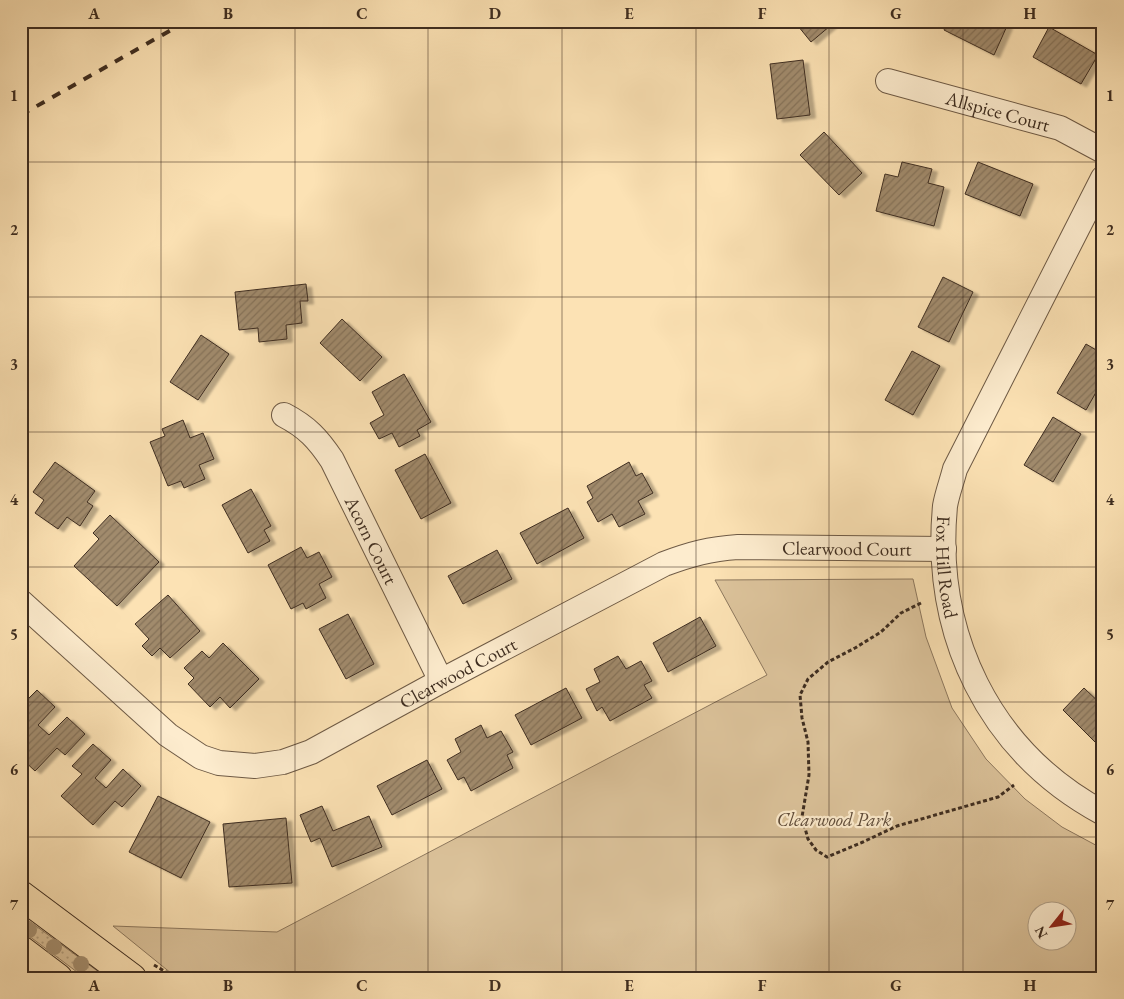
<svg xmlns="http://www.w3.org/2000/svg" width="1124" height="999" viewBox="0 0 1124 999" font-family="'EB Garamond',serif">
<style>
.grass{fill:url(#grass-dots);stroke:#8d785e}
.park{fill:#dcc39b;stroke:#8d785e;fill-rule:evenodd}
.building{fill:url(#building-hatch);stroke:#3e2d20;filter:url(#shadow)}
.lines{fill:none;stroke-linecap:round;stroke-linejoin:round}
.minor-casing{stroke:#6e5a45;stroke-width:26}
.major-casing{stroke:#3e2d20;stroke-width:30}
.path{stroke:#3e2d20;stroke-width:3;stroke-dasharray:4 2.5;stroke-linecap:butt}
.minor{stroke:#fdecce;stroke-width:24}
.major{stroke:#fce2b4;stroke-width:28}
.rail{stroke:#3e2d20;stroke-width:4;stroke-dasharray:9 9;stroke-linecap:butt}
.tree{fill:#a58f70}
.grid{fill:none;stroke:#3e2d20;stroke-width:1;stroke-opacity:0.55}
.labels{text-anchor:middle;dominant-baseline:central;stroke-width:4.5;stroke-linejoin:round;paint-order:stroke}
.street-label{font-size:19px;fill:#3e2d20;stroke:#fdecce}
.park-label{font-size:19px;font-style:italic;fill:#5e4b39;stroke:#fdecce}
.neatline{fill:none;stroke:#3e2d20;stroke-width:2}
.grid-label{font-size:16px;text-anchor:middle;font-weight:bold;fill:#3e2d20}
</style>
<defs>
<pattern id="grass-dots" width="8" height="8" patternUnits="userSpaceOnUse" patternTransform="scale(1.25)"><rect width="8" height="8" fill="#dcc39b"/><path d="M2 2h.1M6 6h.1" fill="none" stroke="#b49f7e" stroke-width="1.8" stroke-linecap="round"/></pattern>
<pattern id="building-hatch" width="6" height="6" patternUnits="userSpaceOnUse" patternTransform="scale(1.25)"><rect width="6" height="6" fill="#a18b6d"/><path d="M-1 1l2-2M0 6l6-6M5 7l2-2" fill="none" stroke="#857259"/></pattern>
<filter id="shadow"><feDropShadow dx="5.5" dy="3" stdDeviation="1" flood-color="#0004"/></filter>
</defs>
<rect width="100%" height="100%" fill="#fce2b4"/>
<filter id="stains"><feTurbulence type="fractalNoise" baseFrequency=".004" numOctaves="4"/><feColorMatrix values="0 0 0 0 .2 0 0 0 0 .09 0 0 0 0 .02 0 0 0 .5 -.17"/></filter>
<radialGradient id="worn" r=".72"><stop offset=".6" stop-color="#630" stop-opacity="0"/><stop offset="1" stop-color="#630" stop-opacity=".3"/></radialGradient>
<path class="grass" d="M21,915L107,978H85L21,930Z"/>
<path class="park" d="M913,579L926,637L952,708L986,759L1025,799L1062,827L1103,849V978H177L113,926L277,932L767,675L715,580ZM1036,912H1066V942H1036Z"/>
<path class="building" d="M794,21H836L811,42Z
M948,21H997L1007,26L994,55L944,30Z
M1049,27L1098,55L1081,84L1033,57Z
M803,60L810,115L777,119L770,64Z
M824,132L862,173L839,195L800,155Z
M902,162L932,169L928,183L944,187L934,226L876,211L885,174L898,177Z
M978,162L1033,184L1020,216L965,194Z
M943,277L973,292L949,342L918,327Z
M306,284L308,301H300L302,323L286,325L287,339L259,342L258,328L239,330L235,292Z
M342,319L382,357L360,381L320,343Z
M201,335L229,354L198,400L170,382Z
M1086,344L1103,354V380L1086,410L1057,393Z
M912,351L940,366L913,415L885,400Z
M404,374L431,422L417,430L420,436L399,447L392,433L379,439L370,423L384,415L372,392Z
M1053,417L1081,434L1053,482L1024,465Z
M183,420L190,438L203,433L214,459L199,465L205,479L184,488L181,481L168,486L150,442L165,436L162,429Z
M425,454L451,503L421,519L395,470Z
M55,462L95,491L87,502L93,506L80,526L67,517L58,529L35,513L44,500L33,492Z
M629,462L636,476L642,473L653,493L638,501L645,514L619,527L612,514L598,522L587,502L593,498L587,486Z
M251,489L271,526L264,530L270,541L248,553L222,505Z
M568,508L584,538L537,564L520,533Z
M110,515L159,562L117,606L74,566L99,539L93,533Z
M301,547L307,558L319,552L332,577L319,584L326,598L306,609L303,603L291,609L268,565Z
M497,550L512,579L463,604L448,576Z
M168,595L200,631L170,658L160,648L152,656L142,646L149,639L135,624Z
M348,614L374,664L346,679L319,629Z
M700,617L716,646L668,672L653,643Z
M223,643L259,679L230,708L220,697L210,707L188,684L194,678L184,668L202,651L209,658Z
M618,656L626,669L641,661L652,681L644,685L652,698L610,721L602,707L597,711L586,689L600,682L594,669Z
M566,688L582,718L531,745L515,715Z
M1084,688L1103,706V709L1099,713L1103,717V738L1097,744L1063,710Z
M37,690L55,707L38,725L49,735L67,717L85,734L65,755L57,748L35,771L21,758V724L25,720L21,716V706Z
M481,725L487,738L501,731L513,752L507,755L513,768L471,791L464,777L458,780L447,760L461,752L455,739Z
M93,744L111,760L95,778L106,788L123,769L141,786L122,807L115,801L93,825L61,796L82,774L72,766Z
M427,760L442,789L392,815L377,786Z
M158,796L210,822L181,878L129,852Z
M322,806L333,831L369,816L382,847L332,867L320,838L311,842L300,815Z
M286,818L292,883L229,887L223,824Z"/>
<g class="lines">
<defs>
<g id="minor">
<path id="s1" d="M888,81L1060,128L1103,151"/>
<path id="s2" d="M1103,178L955,469C952,481 947,494 945,506C933,634 988,751 1103,813"/>
<path id="s3" d="M284,415C307,427 318,439 332,460L441,681"/>
<path id="s4" d="M21,602L168,735L201,757L219,763L255,766L283,762L311,752L441,681L664,564C691,554 709,549 738,547L944,549"/>
</g>
<path id="major" d="M21,895L132,978
M21,950L58,978"/>
</defs>
<use href="#minor" class="minor-casing"/>
<use href="#major" class="major-casing"/>
<path class="path" d="M921,603L901,613L881,632L855,648L828,662L808,679L800,695L802,718L808,742L809,775L802,817L808,839L816,850L827,857L863,842L897,826L998,797L1014,785
M154,965L176,978"/>
<use href="#minor" class="minor"/>
<use href="#major" class="major"/>
<path class="rail" d="M21,115L187,21"/>
</g>
<g class="tree">
<circle cx="29" cy="930" r="8"/>
<circle cx="54" cy="947" r="8"/>
<circle cx="81" cy="964" r="8"/>
</g>
<path class="grid" d="M161,21V978M295,21V978M428,21V978M562,21V978M696,21V978M829,21V978M963,21V978M21,162H1103M21,297H1103M21,432H1103M21,567H1103M21,702H1103M21,837H1103"/>
<g class="labels">
<g class="street-label">
<text stroke="none"><textPath href="#s1" startOffset="114">Allspice Court</textPath></text>
<text stroke="none"><textPath href="#s3" startOffset="156">Acorn Court</textPath></text>
<text stroke="none"><textPath href="#s4" startOffset="936">Clearwood Court</textPath></text>
<text stroke="none"><textPath href="#s2" startOffset="426">Fox Hill Road</textPath></text>
<text stroke="none"><textPath href="#s4" startOffset="518">Clearwood Court</textPath></text>
</g>
<g class="park-label">
<text x="834" y="819">Clearwood Park</text>
</g>
</g>
<rect width="1124" height="999" fill="none" stroke="#fce2b4" stroke-width="55"/>
<g transform="translate(1052 926) rotate(240)"><circle r="24" fill="#fdecce" stroke="#b1a088"/>
<path d="M0-4L9 19L0 12L-9 19Z" fill="#8f2418"/>
<text y="-8" font-size="14" font-weight="bold" text-anchor="middle" fill="#3e2d20">N</text>
</g>
<rect x="28" y="28" width="1068" height="944" class="neatline"/>
<g class="grid-label">
<text x="94" y="19">A</text>
<text x="228" y="19">B</text>
<text x="362" y="19">C</text>
<text x="495" y="19">D</text>
<text x="629" y="19">E</text>
<text x="762" y="19">F</text>
<text x="896" y="19">G</text>
<text x="1030" y="19">H</text>
<text x="14" y="101">1</text>
<text x="1110" y="101">1</text>
<text x="14" y="235">2</text>
<text x="1110" y="235">2</text>
<text x="14" y="370">3</text>
<text x="1110" y="370">3</text>
<text x="14" y="505">4</text>
<text x="1110" y="505">4</text>
<text x="14" y="640">5</text>
<text x="1110" y="640">5</text>
<text x="14" y="775">6</text>
<text x="1110" y="775">6</text>
<text x="14" y="910">7</text>
<text x="1110" y="910">7</text>
<text x="94" y="991">A</text>
<text x="228" y="991">B</text>
<text x="362" y="991">C</text>
<text x="495" y="991">D</text>
<text x="629" y="991">E</text>
<text x="762" y="991">F</text>
<text x="896" y="991">G</text>
<text x="1030" y="991">H</text>
</g>
<rect width="100%" height="100%" filter="url(#stains)"/>
<rect width="100%" height="100%" fill="url(#worn)"/>
</svg>
